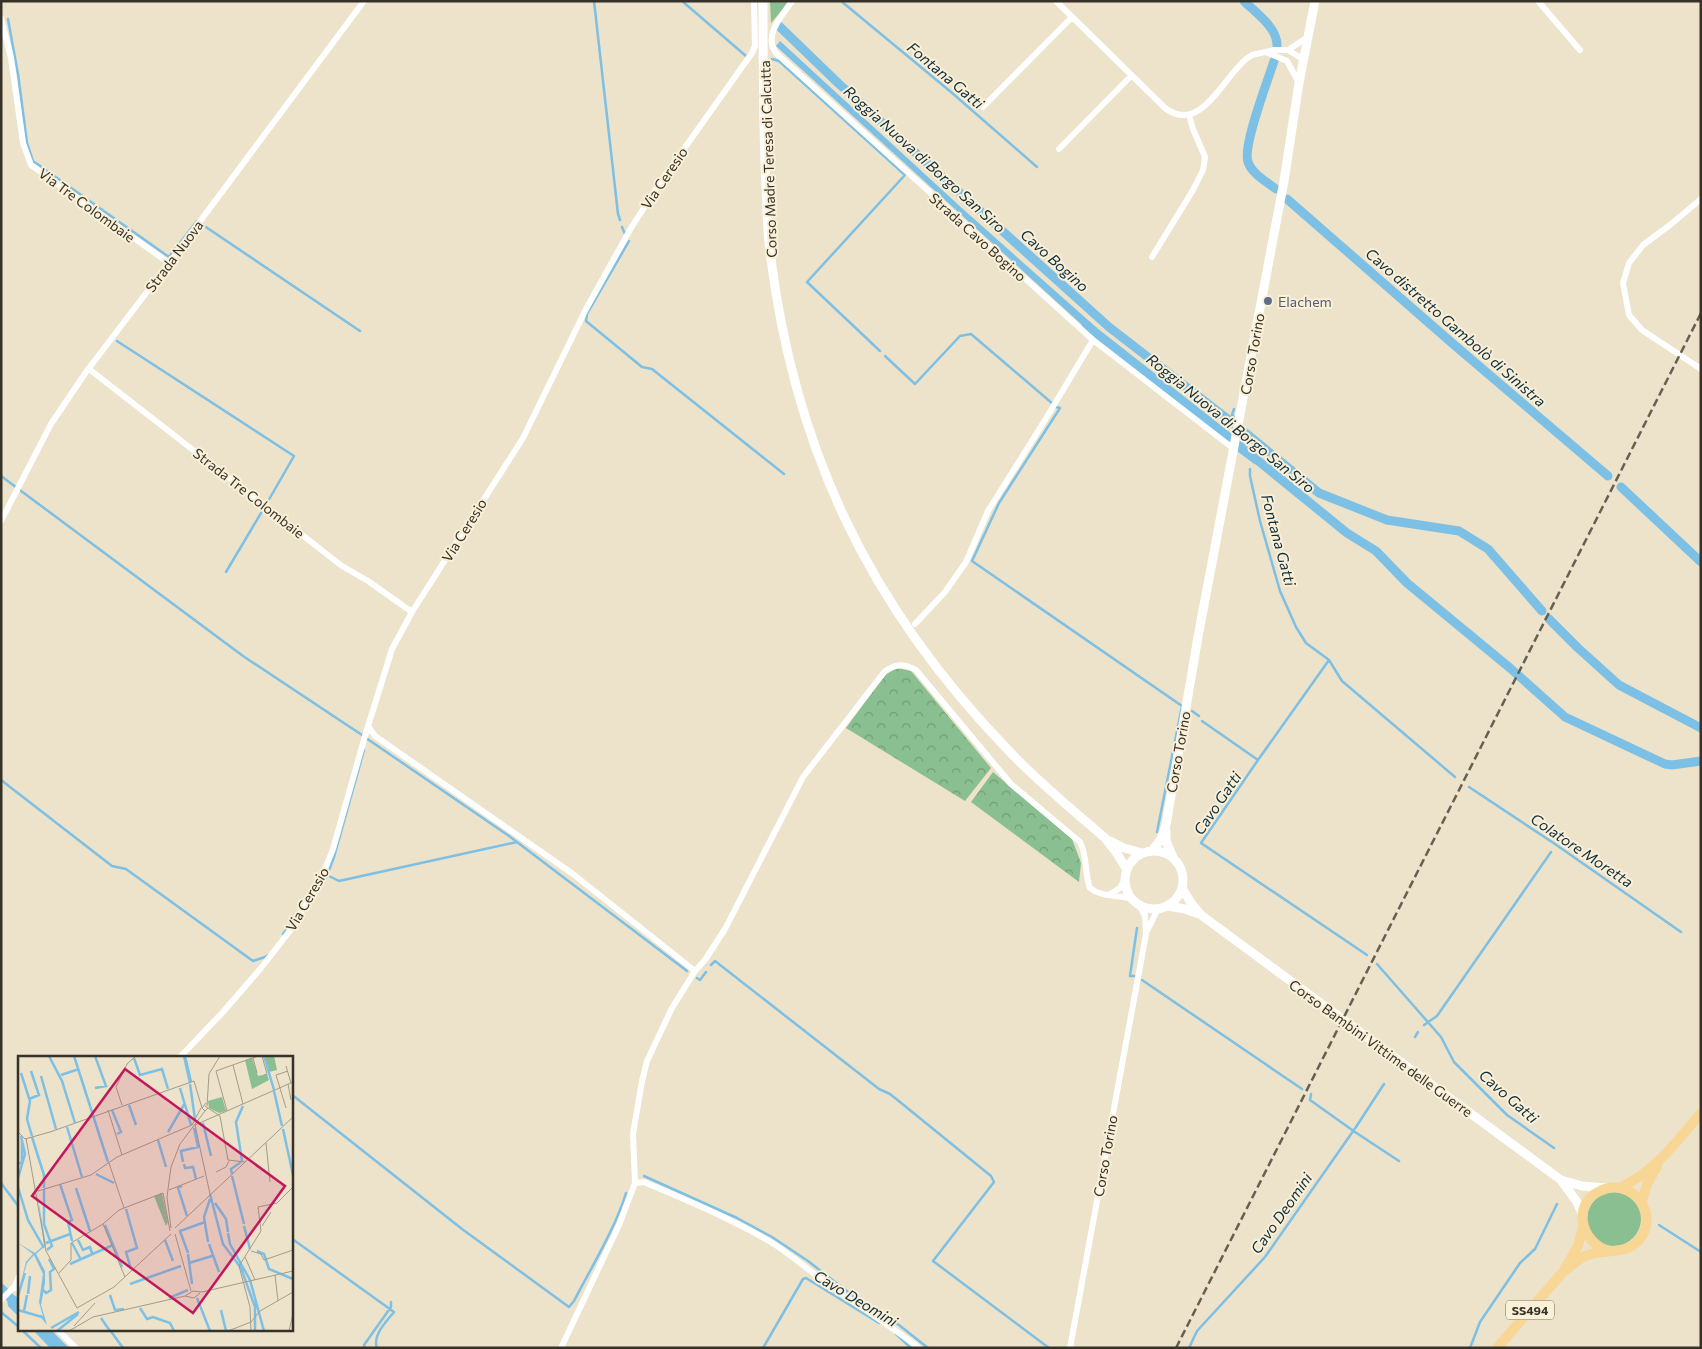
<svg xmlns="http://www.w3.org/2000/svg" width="1702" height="1349" viewBox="0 0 1702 1349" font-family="Commissioner,sans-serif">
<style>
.grass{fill:#8abf91}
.forest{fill:url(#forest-crowns)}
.water{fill:#7dc0e5}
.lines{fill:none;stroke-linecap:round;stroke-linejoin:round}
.stream{stroke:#7dc0e5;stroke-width:2.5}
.canal{stroke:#7dc0e5;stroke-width:9}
.minor{stroke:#fff;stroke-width:6}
.secondary{stroke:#fff;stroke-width:9}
.primary{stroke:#f8d695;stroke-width:10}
.rail{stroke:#666053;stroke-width:2.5;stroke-dasharray:8 4;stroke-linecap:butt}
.service-dot{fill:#5c6f8a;stroke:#faefd7;stroke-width:2}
.labels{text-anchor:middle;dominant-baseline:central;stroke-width:4;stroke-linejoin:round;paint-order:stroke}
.shield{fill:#faefd7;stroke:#716b5d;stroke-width:1}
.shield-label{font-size:12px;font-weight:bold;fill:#363229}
.street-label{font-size:14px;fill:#363229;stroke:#faefd7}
.service-label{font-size:14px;fill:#4e5e75;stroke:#faefd7;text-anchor:start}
.water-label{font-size:15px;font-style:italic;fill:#0e2d3d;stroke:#faefd7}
.inset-river{fill:none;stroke:#7dc0e5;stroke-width:2.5}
.inset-road{fill:none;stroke:#a49c8a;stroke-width:1}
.view{fill:#c2185b;fill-opacity:0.15;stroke:#c2185b;stroke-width:2.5}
.inset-edge{fill:none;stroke:#363229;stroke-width:2.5}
</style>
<defs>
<pattern id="forest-crowns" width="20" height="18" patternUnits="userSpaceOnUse" patternTransform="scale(1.25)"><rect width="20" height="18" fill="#8abf91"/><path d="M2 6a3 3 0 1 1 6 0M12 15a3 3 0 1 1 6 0" fill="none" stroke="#729c76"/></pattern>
</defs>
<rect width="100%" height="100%" fill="#ede2ca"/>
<path class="grass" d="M770,1H790L771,23Z
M1587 1219a27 27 0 1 1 54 0a27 27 0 1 1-54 0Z"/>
<path class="forest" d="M897,668L911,671L991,768L965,801L846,728L885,675Z
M993,772L1072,839L1081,863L1079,882L971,802Z"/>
<path class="water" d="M780,41L964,210L1097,328L1092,334L776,46Z
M12,1294L19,1298V1317L8,1306L7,1299Z
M33,1330H51L69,1348H50Z"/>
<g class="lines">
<path class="stream" d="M594,1L618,214L620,220
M682,1L746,56
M841,1L951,92L1037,167
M8,19L18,74L27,143L33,161L169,257L197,221L360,331
M772,59L779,61L905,175L807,282L880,351
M622,227L625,234
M629,241L587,314L586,321L642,367L652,369L784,474
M117,341L294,456L267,503
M885,356L915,384L960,336L971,334L1053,404
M1056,407L1060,408L999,503L972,561L1182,706L1157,832
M1234,409L1232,415L1236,419
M1239,451L1255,463
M1250,469V476L1260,521L1280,591L1296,627L1306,643L1329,660L1342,681L1455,777
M1,476L243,656L362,735
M226,572L264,508
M1329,660L1258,760L1201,843L1367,955
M1192,711L1199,716
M1202,721L1258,760
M366,740V738L509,836L687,971
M1,780L112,866L126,869L253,961L265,957L268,955
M1469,787L1555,844L1681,932
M327,875L339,881L517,842
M326,878L334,857L364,750
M283,934L293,921
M1377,964L1441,1037L1454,1062L1507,1115L1554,1148
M711,965L715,961L879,1089L890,1094L900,1102L991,1176L994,1182L933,1261L1049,1348
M1135,976H1130L1137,928
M697,978L700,980L706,972
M1142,980L1302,1089
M1424,1025L1437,1016L1551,852
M1415,1037L1418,1032
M291,1094L462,1229L569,1307L574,1301C591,1268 616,1227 626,1193
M1311,1094L1310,1100L1355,1132L1399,1161
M644,1176L737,1218L772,1237L808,1261L853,1296L899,1325L928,1348
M1,1183L19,1207
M1659,1225L1701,1252
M291,1238L394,1312C387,1321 372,1335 377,1348
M1,1312L19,1327
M22,1330L41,1348
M110,1330L123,1348
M896,1334L911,1348
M365,1348L364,1345L391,1307V1302
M763,1348L803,1279L806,1278L879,1323
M1189,1348L1197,1331L1265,1257L1356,1127L1384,1084
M1470,1348L1480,1322L1520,1263L1535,1249L1557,1204"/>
<path class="canal" d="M1244,1C1256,13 1278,28 1277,46
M778,25L838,83L1109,327L1234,424
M1274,61C1268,80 1242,147 1248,162C1252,174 1267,182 1276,189
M1287,199L1452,343L1608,476
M1086,325L1240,446L1347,533L1376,551L1407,583L1510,668L1565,717L1665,764L1672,765L1701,761
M1243,431L1319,493L1387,520L1459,531L1488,549L1542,611
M1621,487L1701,562
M1549,619L1578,648L1619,685L1701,728
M1,1288L19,1307"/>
<path class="minor" d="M792,1C782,16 763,35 776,53L1093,340L1234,449
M1056,1L1165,108C1200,135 1223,78 1246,59L1252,55L1274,50H1288L1308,37
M1538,1L1580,50
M1,18L11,58L23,143L31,165L169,263
M1288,50L1304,60
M1268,53L1287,61L1299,83
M983,107L1072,17
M1059,149L1131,76
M1701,199L1670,225L1643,245L1629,263L1623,283L1629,315L1642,330L1701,369
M1152,257L1193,190L1203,170L1205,157L1193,129L1189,115
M89,369L342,566L368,581L412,612
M1,521L51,424L86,372L169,263L364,1
M915,624L945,592L966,562L988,511L1045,420L1093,340
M368,726L375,736L573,874L695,971
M1110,894L1120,888L1125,879
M1147,931L1158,909
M179,1058L223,1012L261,968L292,928L321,879L333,849L365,736L392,649L412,612L523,438L586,309L631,228L659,184L752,53L755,46L754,1
M635,1183L633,1134L642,1081L647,1061L672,1008L695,971L705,960L725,929L803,777L885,671C896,664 904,663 916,670L1011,784L1080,842C1088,857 1084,872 1090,888C1102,898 1117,894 1132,899
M15,1286L19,1276
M1,1300L15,1286L19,1290
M58,1330L76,1348
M561,1348L619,1225L635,1183L644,1182C686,1200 730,1218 769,1241C791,1254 810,1272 831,1286C860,1307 891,1326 919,1348
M1070,1348L1146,934L1145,916L1139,905"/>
<path class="secondary" d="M763,1C763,63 763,125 766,186C767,205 767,225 769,243C792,445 868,606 1010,752C1039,783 1073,810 1105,838L1116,852L1127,870
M1166,830V841L1173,857
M1110,841L1124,848L1142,853
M1125 880a29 29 0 1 1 58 0a29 29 0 1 1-58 0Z
M1152,851L1161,839L1166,825L1198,637L1284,181L1299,83L1315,1
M1182,888L1191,903L1201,915L1561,1180L1577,1202L1583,1215
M1168,906L1185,909L1199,914
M1561,1180L1582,1186L1607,1188"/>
<path class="primary" d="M1619,1188C1654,1173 1677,1141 1701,1113
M1642,1202L1647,1184L1657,1166
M1563,1272C1570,1267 1577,1260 1585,1256C1603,1248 1625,1256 1639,1240C1661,1214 1631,1176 1600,1191C1571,1204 1581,1243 1609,1251
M1497,1348L1563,1272L1578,1246L1583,1227"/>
<path class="rail" d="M1176,1348L1701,313"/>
</g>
<circle class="service-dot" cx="1268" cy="301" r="5"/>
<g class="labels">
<rect class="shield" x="1506" y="1300.5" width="48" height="19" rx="4"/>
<g class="shield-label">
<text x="1530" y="1310">SS494</text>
</g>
<g class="street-label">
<text transform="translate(768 159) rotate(-92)">Corso Madre Teresa di Calcutta</text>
<text transform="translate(664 178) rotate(-56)">Via Ceresio</text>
<text transform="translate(87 205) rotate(36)">Via Tre Colombaie</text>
<text transform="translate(978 237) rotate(42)">Strada Cavo Bogino</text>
<text transform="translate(174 256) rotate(-53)">Strada Nuova</text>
<text transform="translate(1252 354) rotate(-80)">Corso Torino</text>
<text transform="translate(249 493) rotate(38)">Strada Tre Colombaie</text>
<text transform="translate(464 530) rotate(-58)">Via Ceresio</text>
<text transform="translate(1178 752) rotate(-80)">Corso Torino</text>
<text transform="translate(307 899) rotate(-60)">Via Ceresio</text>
<text transform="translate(1381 1048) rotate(36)">Corso Bambini Vittime delle Guerre</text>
<text transform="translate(1105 1156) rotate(-80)">Corso Torino</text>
</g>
<g class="service-label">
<text x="1278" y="301">Elachem</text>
</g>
<g class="water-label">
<text transform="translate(946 75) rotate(40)">Fontana Gatti</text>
<text transform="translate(925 159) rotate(42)">Roggia Nuova di Borgo San Siro</text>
<text transform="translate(1055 260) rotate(42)">Cavo Bogino</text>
<text transform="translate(1456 327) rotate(41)">Cavo distretto Gambolò di Sinistra</text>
<text transform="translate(1231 423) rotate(39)">Roggia Nuova di Borgo San Siro</text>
<text transform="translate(1279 540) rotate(75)">Fontana Gatti</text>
<text transform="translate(1217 803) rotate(-56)">Cavo Gatti</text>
<text transform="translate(1582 850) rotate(34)">Colatore Moretta</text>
<text transform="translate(1509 1096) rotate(41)">Cavo Gatti</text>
<text transform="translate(1281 1213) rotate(-55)">Cavo Deomini</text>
<text transform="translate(856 1298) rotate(31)">Cavo Deomini</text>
</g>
</g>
<g transform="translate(18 1056)">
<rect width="275" height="275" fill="#ede2ca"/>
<path d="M247,0H256L259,14L251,16ZM234,2L240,20L249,18L251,24L234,33L227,4ZM204,41L208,55L201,57L191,52L190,45Z" fill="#8abf91"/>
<path d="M144,137L150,166L148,170L136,140Z" fill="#8abf91"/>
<path d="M19,136L28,189L18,198L27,215V227L23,249L29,269L21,259L25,260L21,246L25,218L16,199L9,207L0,237L8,206L15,198L0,187L17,197L26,189Z" fill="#7dc0e5"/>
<path class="inset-river" d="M31,0L44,25L57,67M56,0L90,106M166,0L172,27M167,0L173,26M246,0L256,34M116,2L122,19L144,13L150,33M3,17L12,45L9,63L14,80M43,19L61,13M23,20L38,73M172,28L177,63M77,32L88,30L77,0M162,32L173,69M256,35L264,70M11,43L21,39L13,15M111,49L118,69M94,54L103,76L99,78M185,67L193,100M49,71L64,121M265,73L275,119M150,76L167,47M14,81L26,119V132M140,84L148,111M224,105L218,66L225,50M165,106L163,95L180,91L176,72M0,108L4,106V85M166,108L167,112L175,111L178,123M78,118L96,127M214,118L213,113L223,106M214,120L226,168M0,122L7,98L3,80M42,128L54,164L50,166L54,185M164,130L160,132L169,160M0,131L10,164L26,192M58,132L72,175M26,133V168L34,190L29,194M192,138L205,188L223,212L237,251V275M197,147L208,163L210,176M108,153L119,192L108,196L113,213M87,169L104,211M226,170L232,193M210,177L212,188L232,224L246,275M60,184L65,194L72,191L74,197M147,184L155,205M190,186L186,161L192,143M28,187L52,178M54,187L62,202M191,188L201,216M239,195L246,198L251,213L275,223M170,197L162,175L187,166M170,198L174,228M171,207L194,200M52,208L95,189L99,198M112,228L163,210M25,234L28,237L33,234L32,216L36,213L31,203M10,238L12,220M92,239L97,254L106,253M0,240L7,217M151,242L170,234M179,242L192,275M122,252L129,263L135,261L152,267L156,275M0,254L24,261M203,254L208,275M6,255L9,239M83,262L92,275M33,272L61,256M39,275L60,258"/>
<path class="inset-road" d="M244,0L249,18L246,19M235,2L239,17M215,9L225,48M268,10L273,27M270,28L273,44M104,49L98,31L109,8L118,0M187,50L190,52L187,55L184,52L188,47M189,50L191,18L202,0M190,52L202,60L210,104L227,106M268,52L258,19L270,15M90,54L104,99M209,55L198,15L240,0M0,76L7,83L32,76L176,25L184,52M8,82L28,195L59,252L96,231L153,178M248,87L252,126M91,107L106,152M198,116L208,111L211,105M151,134L186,120M20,135L73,119L99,101L174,69L183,52M192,138L177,69L275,26M85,168L101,154L145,137L152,175M244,170L253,156M153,172L149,141L153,111L162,88L187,55M157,172L275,61M157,178L173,235M233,195L243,198L246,204L275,194M227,201L237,224M41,217L53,204V187L85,168L107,221M257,219L260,245M167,240L176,242L182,237M56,270L77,247M51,275L75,261L167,240L175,235L184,236L275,215M210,275L233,266L242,255L275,236M233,275L232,251L221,210L243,175L240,151L259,147L275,131M271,275L275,258"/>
<path class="view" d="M107,13L267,130L175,257L14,140Z"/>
<rect width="275" height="275" class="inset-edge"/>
</g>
<rect width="1702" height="1349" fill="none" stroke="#363229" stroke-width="5"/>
</svg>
